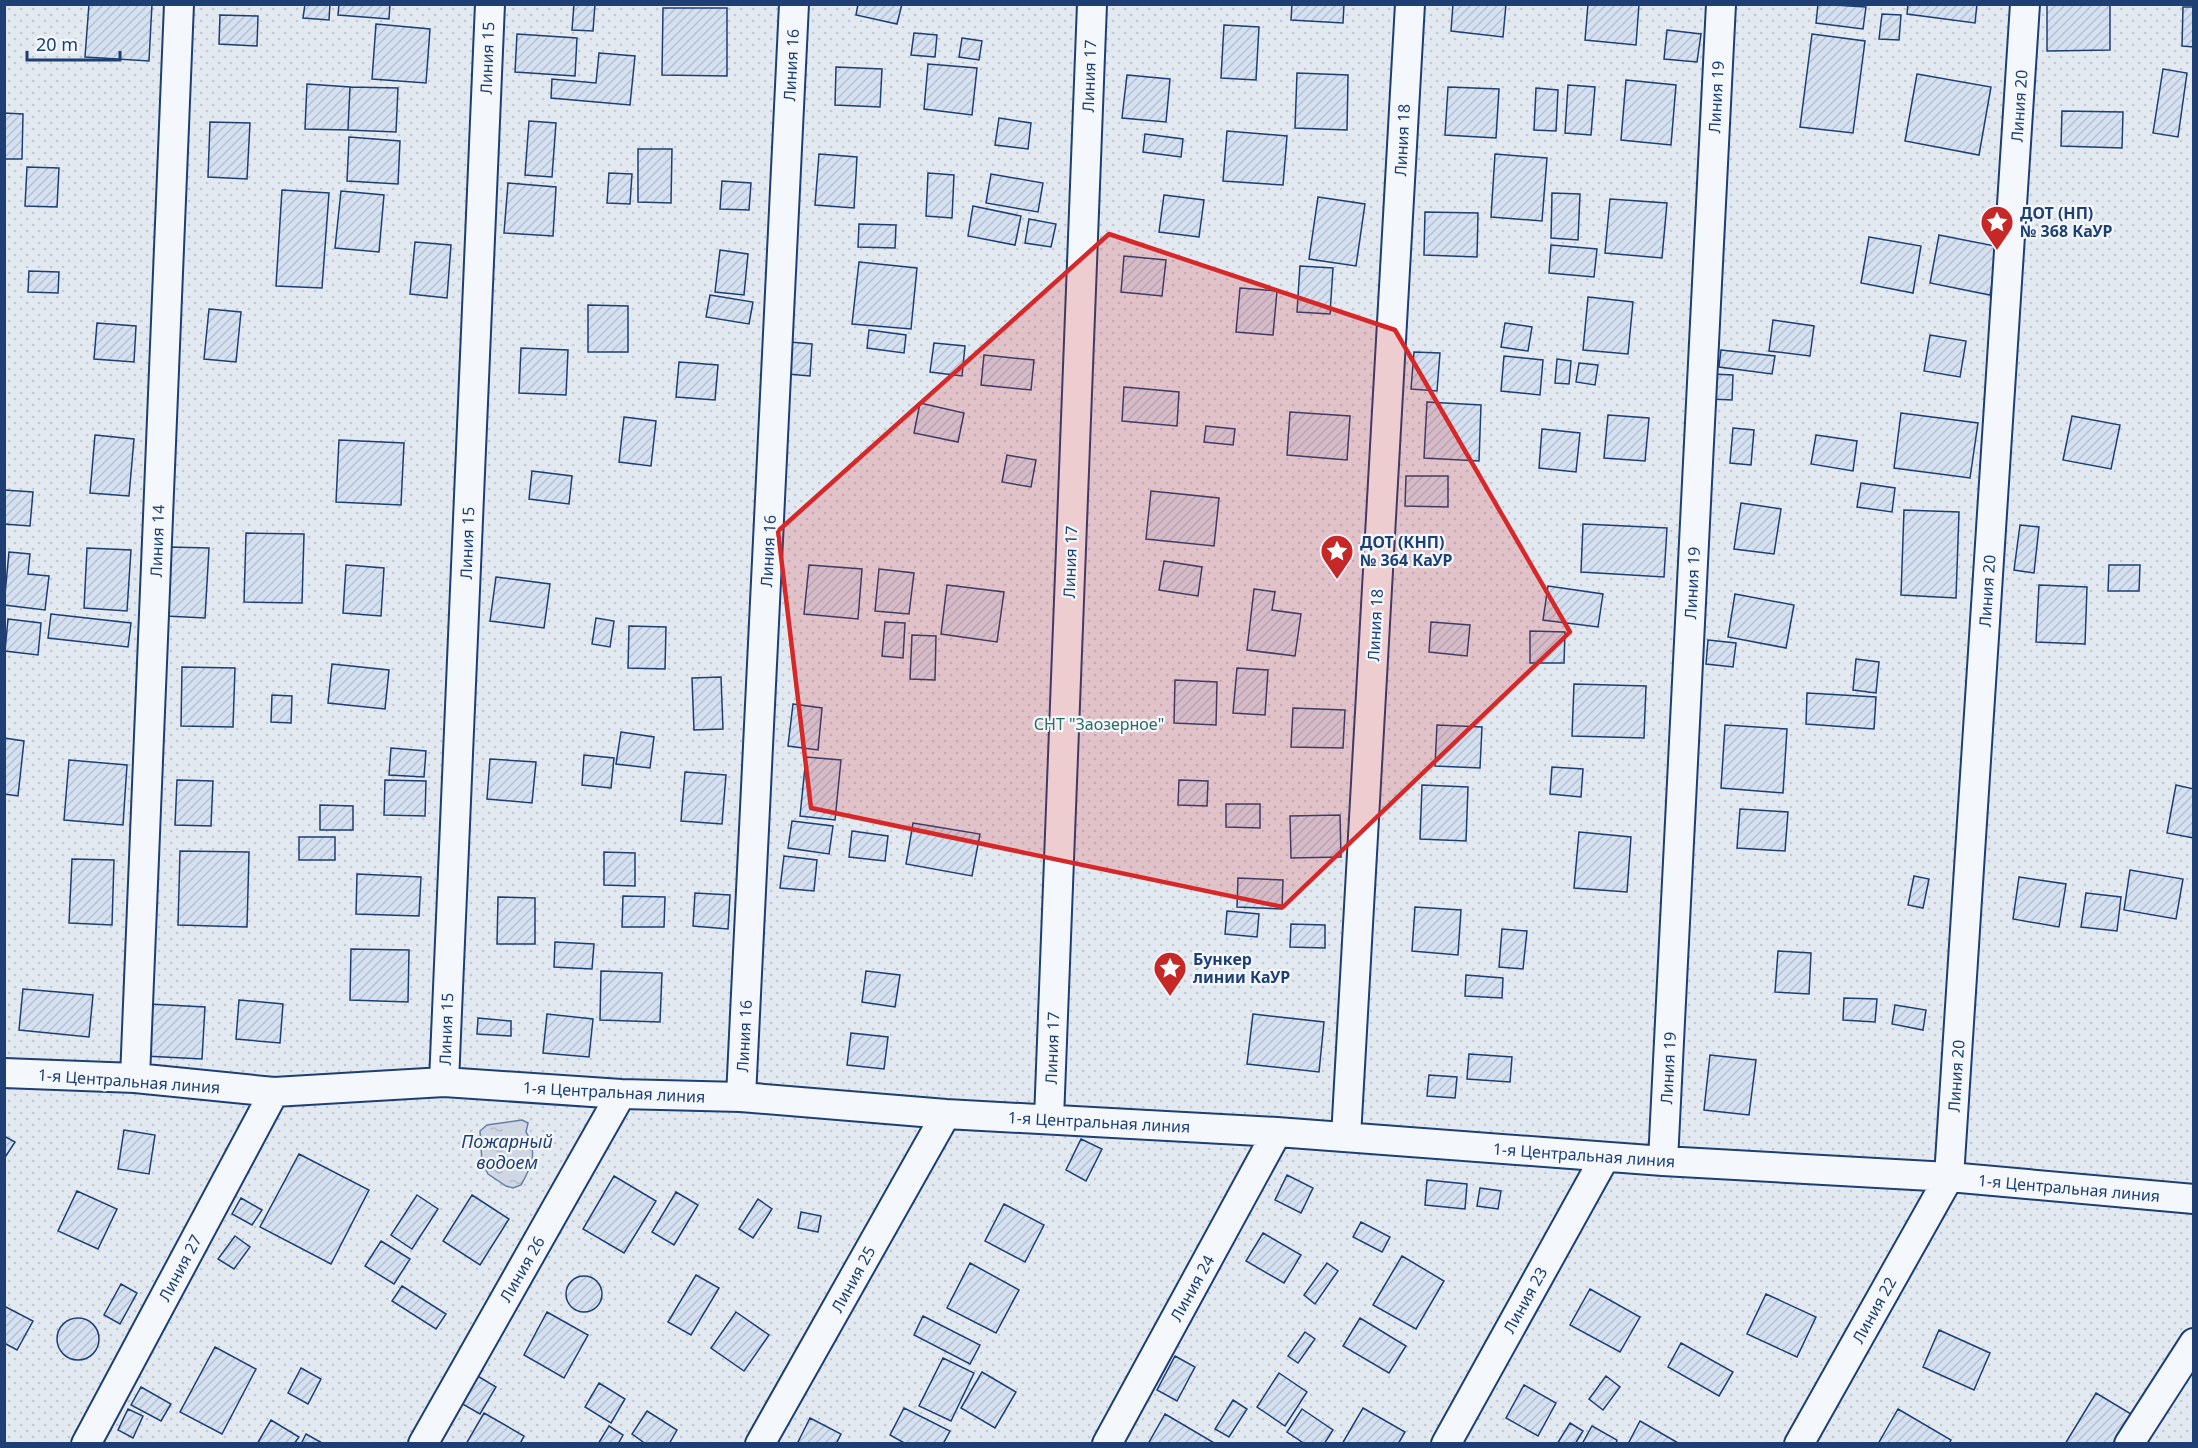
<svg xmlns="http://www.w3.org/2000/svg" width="2198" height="1448" viewBox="0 0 2198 1448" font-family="'Noto Sans',sans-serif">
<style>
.garden{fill:url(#garden-dots);stroke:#687fa3;stroke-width:1.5}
.water{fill:url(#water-ripples);stroke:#687fa3;stroke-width:1.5}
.building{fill:url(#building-hatch);stroke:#1d3f73;stroke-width:1.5}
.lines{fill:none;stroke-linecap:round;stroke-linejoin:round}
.minor-casing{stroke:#1d3f73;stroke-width:32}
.minor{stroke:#f4f7fb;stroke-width:28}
.marked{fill:#d62828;fill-opacity:0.2;stroke:#d62828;stroke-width:4.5;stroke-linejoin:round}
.labels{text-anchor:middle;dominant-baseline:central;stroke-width:4.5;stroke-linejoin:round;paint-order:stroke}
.street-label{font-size:16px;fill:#1d3f73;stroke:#f4f7fb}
.poi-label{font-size:16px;font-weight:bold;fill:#1d3f73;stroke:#f4f7fb;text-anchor:start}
.park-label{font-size:16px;fill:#2c6c60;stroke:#f4f7fb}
.water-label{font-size:18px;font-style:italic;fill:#1d3f73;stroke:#f4f7fb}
</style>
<defs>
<pattern id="garden-dots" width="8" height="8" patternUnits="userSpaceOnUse" patternTransform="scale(1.5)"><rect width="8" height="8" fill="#e3e9f0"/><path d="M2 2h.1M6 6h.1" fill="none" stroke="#c2c9d1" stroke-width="1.8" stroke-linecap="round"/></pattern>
<pattern id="water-ripples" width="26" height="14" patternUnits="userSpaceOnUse" patternTransform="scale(1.5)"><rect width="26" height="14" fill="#cfd7e4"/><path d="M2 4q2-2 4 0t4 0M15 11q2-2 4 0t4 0" fill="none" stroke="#b1bac7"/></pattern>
<pattern id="building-hatch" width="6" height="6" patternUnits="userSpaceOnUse" patternTransform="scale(1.5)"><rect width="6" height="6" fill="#d5e0f0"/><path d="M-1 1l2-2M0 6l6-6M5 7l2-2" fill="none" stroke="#b6c1d1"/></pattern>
</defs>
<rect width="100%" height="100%" fill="#f4f7fb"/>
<path class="garden" d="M5,5H2193V1443H5Z"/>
<path class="water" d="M522,1120L528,1123L526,1132C538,1151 532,1166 521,1185L513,1188L506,1186L488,1174L482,1162L480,1131L487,1125Z"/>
<path class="building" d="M89,4H152L149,61L85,57Z
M305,4H330L329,20L303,18Z
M339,4H390L389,19L338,15Z
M574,4H595L593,31L572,30Z
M858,4H902L897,24L856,15Z
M1292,4H1344L1343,23L1291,20Z
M1453,4H1506L1503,37L1451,31Z
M1588,4H1639L1636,45L1585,40Z
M1818,4L1866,7L1863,29L1816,23Z
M1908,4H1977L1975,23L1907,14Z
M2047,4H2110V50L2047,51Z
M2183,7H2194V47L2182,46Z
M663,8H727V76L662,75Z
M1882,14L1901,15L1899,40L1879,39Z
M220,15L258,16L257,46L219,44Z
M376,24L430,29L426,83L372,79Z
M1224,25L1259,27L1256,80L1221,78Z
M1667,30L1701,34L1697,62L1664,59Z
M914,33L937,35L935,57L911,55Z
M517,34L577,38L575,76L515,72Z
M1812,34L1865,41L1853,133L1800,127Z
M962,38L982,41L979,60L959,57Z
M599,53L635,56L630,105L551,98L552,79L596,83Z
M928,64L977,68L972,115L924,109Z
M836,67L882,69L880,107L835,105Z
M2163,69L2187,73L2178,137L2153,133Z
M1297,73L1348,75L1347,130L1295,128Z
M1917,74L1991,87L1979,155L1905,141Z
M1127,75L1170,79L1166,122L1122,118Z
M1626,80L1676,85L1671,145L1621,140Z
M307,84L350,87L348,130L305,129Z
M1568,85L1595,87L1591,135L1565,133Z
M350,87L398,88L396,132L348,130Z
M1448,87L1499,89L1496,138L1445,135Z
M1536,88L1558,90L1556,131L1534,130Z
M2062,111L2123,112L2122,148L2061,146Z
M4,113L23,114L22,159H4Z
M999,118L1031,123L1028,149L995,145Z
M529,121L556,123L552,177L525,175Z
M210,122L250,123L247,179L208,177Z
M1227,131L1287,136L1283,185L1223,181Z
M1145,134L1183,139L1181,157L1143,152Z
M349,137L400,141L398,184L347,181Z
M638,149H672L671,203L638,202Z
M819,154L857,157L854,208L815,205Z
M1495,154L1547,158L1542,221L1491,217Z
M27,167L59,168L57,207L25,206Z
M609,173L632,174L630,204L607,203Z
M928,173L954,175L952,218L926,216Z
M991,174L1043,183L1038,212L986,203Z
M722,181L751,183L749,210L720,209Z
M508,183L556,187L553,236L504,233Z
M282,190L329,193L322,288L276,286Z
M341,191L384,195L379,252L335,248Z
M1552,193L1580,194L1578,240L1551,238Z
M1164,195L1204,200L1199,237L1159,232Z
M1318,197L1365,204L1356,266L1309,259Z
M1610,199L1667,203L1662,258L1605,253Z
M973,206L1021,216L1015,245L968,236Z
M1425,212L1478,213L1477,257L1424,255Z
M1029,219L1056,224L1051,247L1025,243Z
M859,224L896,225L895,248L858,247Z
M1939,235L2000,247L1990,295L1930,283Z
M1869,237L1921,246L1913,293L1861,283Z
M415,242L451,245L447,298L410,294Z
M1551,245L1597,249L1594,277L1549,273Z
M720,250L748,254L744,295L715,292Z
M1124,256L1166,260L1162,296L1121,292Z
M859,262L917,268L911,329L852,324Z
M1300,266L1333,268L1330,314L1297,312Z
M29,271L59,272L58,293L28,292Z
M1240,288L1277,291L1273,335L1236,332Z
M710,295L753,302L749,324L706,317Z
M1588,297L1633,302L1628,354L1583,350Z
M588,305L628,306V352H588Z
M209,309L241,312L236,362L204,359Z
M1773,320L1814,326L1810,356L1769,351Z
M97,323L136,326L134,362L94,359Z
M1505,323L1532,327L1528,351L1501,347Z
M869,330L906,335L904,353L867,348Z
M1930,335L1966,341L1960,377L1924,371Z
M790,342L812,344L810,376L788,374Z
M934,343L965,346L962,376L930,372Z
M521,348L568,350L566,395L519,393Z
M1721,350L1775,356L1772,374L1719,367Z
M1414,352L1440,353L1437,391L1411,389Z
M984,355L1034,360L1031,390L981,385Z
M1504,356L1543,360L1540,395L1501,391Z
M1557,359L1571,361L1569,384L1555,383Z
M679,362L718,365L715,400L676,397Z
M1579,363L1598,365L1595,385L1576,382Z
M1712,374L1733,375L1732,400L1711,399Z
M1124,387L1179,392L1177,426L1122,421Z
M1427,402L1481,405L1479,461L1424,458Z
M920,403L964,413L958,442L914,433Z
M1290,412L1350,416L1347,460L1287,455Z
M1901,413L1978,423L1970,478L1894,468Z
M1608,415L1649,418L1645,461L1604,458Z
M2072,416L2120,425L2111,469L2063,460Z
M624,417L656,421L651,466L619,462Z
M1206,426L1235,429L1233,445L1204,442Z
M1733,428L1754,430L1751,465L1730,463Z
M1542,429L1580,433L1576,472L1539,468Z
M95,435L134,439L129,496L90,493Z
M1816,435L1857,441L1853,471L1811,464Z
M339,440L404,443L401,505L336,502Z
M1007,455L1036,460L1031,487L1002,482Z
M532,471L572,476L569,504L529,499Z
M1406,476H1448V507L1405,506Z
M1861,483L1895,488L1892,512L1857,507Z
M4,490L33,492L30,526L4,524Z
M1151,491L1219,498L1214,546L1146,539Z
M1741,503L1781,509L1774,554L1734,549Z
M1904,510L1959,512L1956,598L1901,595Z
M1583,524L1667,528L1664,577L1581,572Z
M2020,525L2039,527L2034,573L2014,570Z
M246,533L304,534L302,603L244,602Z
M169,547L209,548L205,618L166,616Z
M87,548L131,550L127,611L84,608Z
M9,552L30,554L28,574L49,576L45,610L4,605Z
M1164,561L1202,567L1198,596L1159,590Z
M346,565L384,568L381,616L343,613Z
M809,565L862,569L858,619L804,614Z
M2109,565H2140L2139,591H2108Z
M879,569L914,573L909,614L875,611Z
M496,577L550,584L544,628L490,621Z
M947,585L1004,592L997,642L941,634Z
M2039,585L2087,587L2085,644L2036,642Z
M1548,586L1603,594L1598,627L1543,620Z
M1254,589L1275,592L1272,610L1301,614L1295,656L1247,650Z
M1735,594L1794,605L1786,648L1728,637Z
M51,614L131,623L128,647L48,638Z
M596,618L614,621L610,647L592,644Z
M8,619L41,623L38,655L5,651Z
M885,622L905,623L903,658L882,656Z
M1431,622L1470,625L1467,656L1429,652Z
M629,626L666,627L665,669L628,668Z
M1530,631L1565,632L1564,663H1530Z
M912,635L936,636L935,680L910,679Z
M1708,640L1736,643L1733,667L1706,664Z
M1856,659L1879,662L1876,693L1853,690Z
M332,664L389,670L385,709L328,703Z
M182,667L235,668L233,727L181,726Z
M1237,668L1268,670L1265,715L1233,713Z
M721,677L723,729L694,730L692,678Z
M1175,680L1217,682L1216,725L1174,723Z
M1574,684L1646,686L1644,738L1572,736Z
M1807,693L1876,697L1874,729L1806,724Z
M272,695L292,696L291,723L271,722Z
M793,704L822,708L818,750L788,746Z
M1293,708L1345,710L1343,748L1291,747Z
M1437,725L1482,727L1480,768L1435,766Z
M1725,725L1787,729L1783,793L1721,788Z
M621,732L654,737L650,768L616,764Z
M4,738L24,741L18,796L4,794Z
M391,748L426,751L424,777L389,775Z
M584,755L614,758L611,788L582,785Z
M806,757L841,760L835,820L800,816Z
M490,759L536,762L532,803L487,799Z
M69,760L127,765L123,825L64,820Z
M1552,767L1583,769L1581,797L1550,794Z
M685,772L726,775L722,824L681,821Z
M177,780L213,781L211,826L175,825Z
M385,780L426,781L425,816L384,815Z
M1179,780L1208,781L1207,806L1178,805Z
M1422,785L1468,787L1466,841L1420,839Z
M2176,785L2194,789V838L2167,833Z
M1226,804H1260V828L1226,827Z
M320,805L353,806V830H320Z
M1740,809L1788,812L1785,851L1737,848Z
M1340,815L1341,857L1291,858L1290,816Z
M792,821L833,826L829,854L788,848Z
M913,823L980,834L972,876L906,864Z
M852,831L888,836L885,861L849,857Z
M1579,832L1631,837L1627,892L1574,888Z
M299,837H335V860H299Z
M180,851L249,852L247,927L178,925Z
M604,852L635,853V886L604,885Z
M784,856L817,860L814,891L780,888Z
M72,859L114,860L112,925L69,923Z
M2130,870L2183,879L2176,919L2124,910Z
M357,874L421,877L419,916L356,914Z
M1914,876L1929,879L1923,908L1908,905Z
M2019,877L2066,884L2059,927L2013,919Z
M1238,878L1283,880L1282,909L1237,907Z
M695,893L730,895L728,929L693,926Z
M2086,893L2121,897L2117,931L2081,927Z
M623,896L665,897L664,927H622Z
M498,897L535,898V944H497Z
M1415,907L1461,910L1458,955L1412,951Z
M1227,911L1259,914L1257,937L1225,934Z
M1291,924L1325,925V948L1290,947Z
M1502,929L1527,931L1523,969L1499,967Z
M555,942L594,944L592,969L554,967Z
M351,949L409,950L408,1002L350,1000Z
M1778,951L1811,953L1809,994L1775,992Z
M601,971L662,973L660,1022L600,1020Z
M866,971L900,975L895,1007L862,1002Z
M1466,975L1503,978L1502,998L1465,996Z
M23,989L93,995L89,1037L19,1030Z
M1844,998L1877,999L1875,1022L1843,1020Z
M239,1000L283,1004L280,1043L236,1039Z
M148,1004L205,1007L202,1059L145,1056Z
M1895,1005L1926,1010L1923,1030L1892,1024Z
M547,1014L593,1019L589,1057L543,1053Z
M1253,1014L1324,1022L1319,1072L1247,1064Z
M478,1018L511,1021V1036L477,1034Z
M851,1033L888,1037L884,1069L847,1065Z
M1469,1054L1512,1057L1510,1082L1467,1079Z
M1710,1055L1756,1060L1749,1115L1704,1110Z
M1429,1075L1457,1077L1455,1098L1427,1096Z
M124,1130L155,1135L149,1174L118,1169Z
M4,1136L15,1142L4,1159Z
M1081,1139L1102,1149L1086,1181L1066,1170Z
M299,1154L369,1190L331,1264L260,1227Z
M1287,1175L1313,1188L1301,1213L1275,1200Z
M614,1176L656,1201L624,1253L583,1229Z
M1427,1180L1467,1184L1465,1209L1425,1205Z
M1480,1188L1501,1191L1498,1209L1477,1206Z
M77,1191L117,1209L98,1249L58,1231Z
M676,1192L698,1205L674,1245L652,1232Z
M417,1195L438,1209L412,1249L391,1235Z
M472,1195L509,1219L480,1265L443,1241Z
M241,1198L262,1210L252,1225L232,1214Z
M758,1199L772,1209L753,1238L739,1229Z
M1004,1204L1044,1225L1025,1262L985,1241Z
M801,1212L821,1216L818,1232L798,1228Z
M1361,1222L1390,1237L1382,1252L1353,1237Z
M1263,1233L1301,1255L1284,1283L1246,1261Z
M235,1236L250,1247L234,1269L218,1259Z
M381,1241L410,1259L394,1284L365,1266Z
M1402,1256L1444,1281L1416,1329L1373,1305Z
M970,1263L1019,1290L996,1333L947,1308Z
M1327,1263L1338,1271L1315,1304L1304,1295Z
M696,1275L719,1288L691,1335L668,1322Z
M566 1294a18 18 0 1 1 36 0a18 18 0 1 1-36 0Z
M121,1284L137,1293L120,1324L104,1315Z
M402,1286L446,1314L436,1329L392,1301Z
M1590,1289L1640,1317L1620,1352L1570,1325Z
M1766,1294L1816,1317L1797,1357L1747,1334Z
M4,1306L33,1321L17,1350L4,1343Z
M547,1312L588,1335L564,1378L524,1355Z
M736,1312L769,1335L744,1371L711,1348Z
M923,1316L980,1345L970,1364L914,1335Z
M57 1339a21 21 0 1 1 42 0a21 21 0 1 1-42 0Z
M1360,1318L1406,1346L1389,1373L1343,1346Z
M1939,1330L1990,1353L1974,1390L1923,1367Z
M1305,1332L1315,1339L1298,1363L1288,1356Z
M1681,1343L1733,1372L1719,1396L1668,1367Z
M215,1347L256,1369L222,1434L180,1412Z
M1175,1356L1195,1367L1177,1401L1157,1390Z
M943,1358L974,1373L951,1421L919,1406Z
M301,1368L321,1379L308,1404L288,1393Z
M982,1372L1016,1392L995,1428L961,1408Z
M1279,1373L1307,1392L1285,1426L1257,1407Z
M476,1375L496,1387L480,1414L459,1402Z
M1606,1376L1620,1387L1603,1410L1589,1399Z
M599,1383L625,1399L611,1423L585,1407Z
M1524,1385L1556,1403L1538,1436L1506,1418Z
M141,1387L171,1404L161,1421L131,1405Z
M2096,1393L2131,1414L2113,1444H2065Z
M1233,1400L1247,1409L1229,1437L1215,1429Z
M904,1408L950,1431L943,1444H906L890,1435Z
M1363,1408L1405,1432L1398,1444H1342Z
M128,1409L143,1416L133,1438L118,1430Z
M1302,1409L1333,1430L1324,1444H1305L1287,1432Z
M1898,1409L1951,1440L1949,1444H1878Z
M647,1411L677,1430L669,1444H646L632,1434Z
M484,1413L524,1436L520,1444H466Z
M1165,1414L1216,1444H1148Z
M810,1418L841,1434L836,1444H797Z
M271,1420L299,1437L294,1444H257Z
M1640,1421L1680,1444H1628Z
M1570,1423L1583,1431L1575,1444H1557Z
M609,1426L623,1435L618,1444H598Z
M1592,1426L1617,1440L1616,1444H1582Z
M306,1434L324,1444H301Z"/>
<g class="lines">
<defs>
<path id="minor" d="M4,1073L135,1078L274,1092L444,1082L621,1094L741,1097L946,1114L1277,1132L1663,1161L1949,1177L2194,1199
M135,1078L179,4
M444,1082L490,4
M741,1097L794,4
M1049,1119L1092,4
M1346,1137L1410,4
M1663,1161L1721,4
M86,1444L274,1092
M423,1444L621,1094
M760,1444L946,1114
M1107,1444L1277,1132
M1446,1444L1605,1157
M1799,1444L1949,1177L2025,4
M2129,1444L2194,1343"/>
</defs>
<use href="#minor" class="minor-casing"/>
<use href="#minor" class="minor"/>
</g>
<path class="marked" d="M1109,234L1395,330L1570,632L1283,907L811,808L778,531Z"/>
<defs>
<symbol id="sight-pin" viewBox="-11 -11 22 30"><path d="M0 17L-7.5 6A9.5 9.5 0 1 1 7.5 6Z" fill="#c62828" stroke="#f4f7fb"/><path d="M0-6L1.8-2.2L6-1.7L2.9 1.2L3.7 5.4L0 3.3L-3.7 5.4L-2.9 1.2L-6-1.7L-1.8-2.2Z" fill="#fff"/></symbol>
</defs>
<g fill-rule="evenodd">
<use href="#sight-pin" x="1978" y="203" width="38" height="52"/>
<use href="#sight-pin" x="1318" y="532" width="38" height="52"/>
<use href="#sight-pin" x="1151" y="949" width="38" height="52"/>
</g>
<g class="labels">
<g class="street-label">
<text transform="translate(487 58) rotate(-88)">Линия 15</text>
<text transform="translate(791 65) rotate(-87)">Линия 16</text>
<text transform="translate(1089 76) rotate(-88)">Линия 17</text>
<text transform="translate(1716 97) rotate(-87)">Линия 19</text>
<text transform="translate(2019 106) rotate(-86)">Линия 20</text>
<text transform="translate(1402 140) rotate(-87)">Линия 18</text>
<text transform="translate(157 541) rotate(-88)">Линия 14</text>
<text transform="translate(467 543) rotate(-88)">Линия 15</text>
<text transform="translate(768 551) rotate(-87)">Линия 16</text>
<text transform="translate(1070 562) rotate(-88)">Линия 17</text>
<text transform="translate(1692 583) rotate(-87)">Линия 19</text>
<text transform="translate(1987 591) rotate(-86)">Линия 20</text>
<text transform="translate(1375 625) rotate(-87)">Линия 18</text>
<text transform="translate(446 1029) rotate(-88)">Линия 15</text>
<text transform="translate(744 1036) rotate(-87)">Линия 16</text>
<text transform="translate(1052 1048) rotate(-88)">Линия 17</text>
<text transform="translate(1668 1068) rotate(-87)">Линия 19</text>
<text transform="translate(1956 1076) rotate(-86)">Линия 20</text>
<text transform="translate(129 1081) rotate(4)">1-я Центральная линия</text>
<text transform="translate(614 1092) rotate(3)">1-я Центральная линия</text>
<text transform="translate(1099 1122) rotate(3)">1-я Центральная линия</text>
<text transform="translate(1584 1155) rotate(4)">1-я Центральная линия</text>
<text transform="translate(2069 1188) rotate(5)">1-я Центральная линия</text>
<text transform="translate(180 1268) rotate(-62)">Линия 27</text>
<text transform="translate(522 1269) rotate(-60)">Линия 26</text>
<text transform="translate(853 1279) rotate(-61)">Линия 25</text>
<text transform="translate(1192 1288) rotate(-61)">Линия 24</text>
<text transform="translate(1525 1300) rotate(-61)">Линия 23</text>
<text transform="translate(1874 1310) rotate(-61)">Линия 22</text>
</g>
<g class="poi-label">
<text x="2020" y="213">ДОТ (НП)<tspan x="2020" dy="18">№ 368 КаУР</tspan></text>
<text x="1360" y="542">ДОТ (КНП)<tspan x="1360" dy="18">№ 364 КаУР</tspan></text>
<text x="1193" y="959">Бункер<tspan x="1193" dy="18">линии КаУР</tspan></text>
</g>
<g class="park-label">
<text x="1099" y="724">СНТ "Заозерное"</text>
</g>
<g class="water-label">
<text x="507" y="1141">Пожарный<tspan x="507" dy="21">водоем</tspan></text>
</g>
</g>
<rect width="2198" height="1448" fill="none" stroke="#1d3f73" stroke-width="12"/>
<path d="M27 51v9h93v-9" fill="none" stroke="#1d3f73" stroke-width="3"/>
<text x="36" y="51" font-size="18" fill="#1d3f73" stroke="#f4f7fb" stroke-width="4.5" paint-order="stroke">20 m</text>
</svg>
